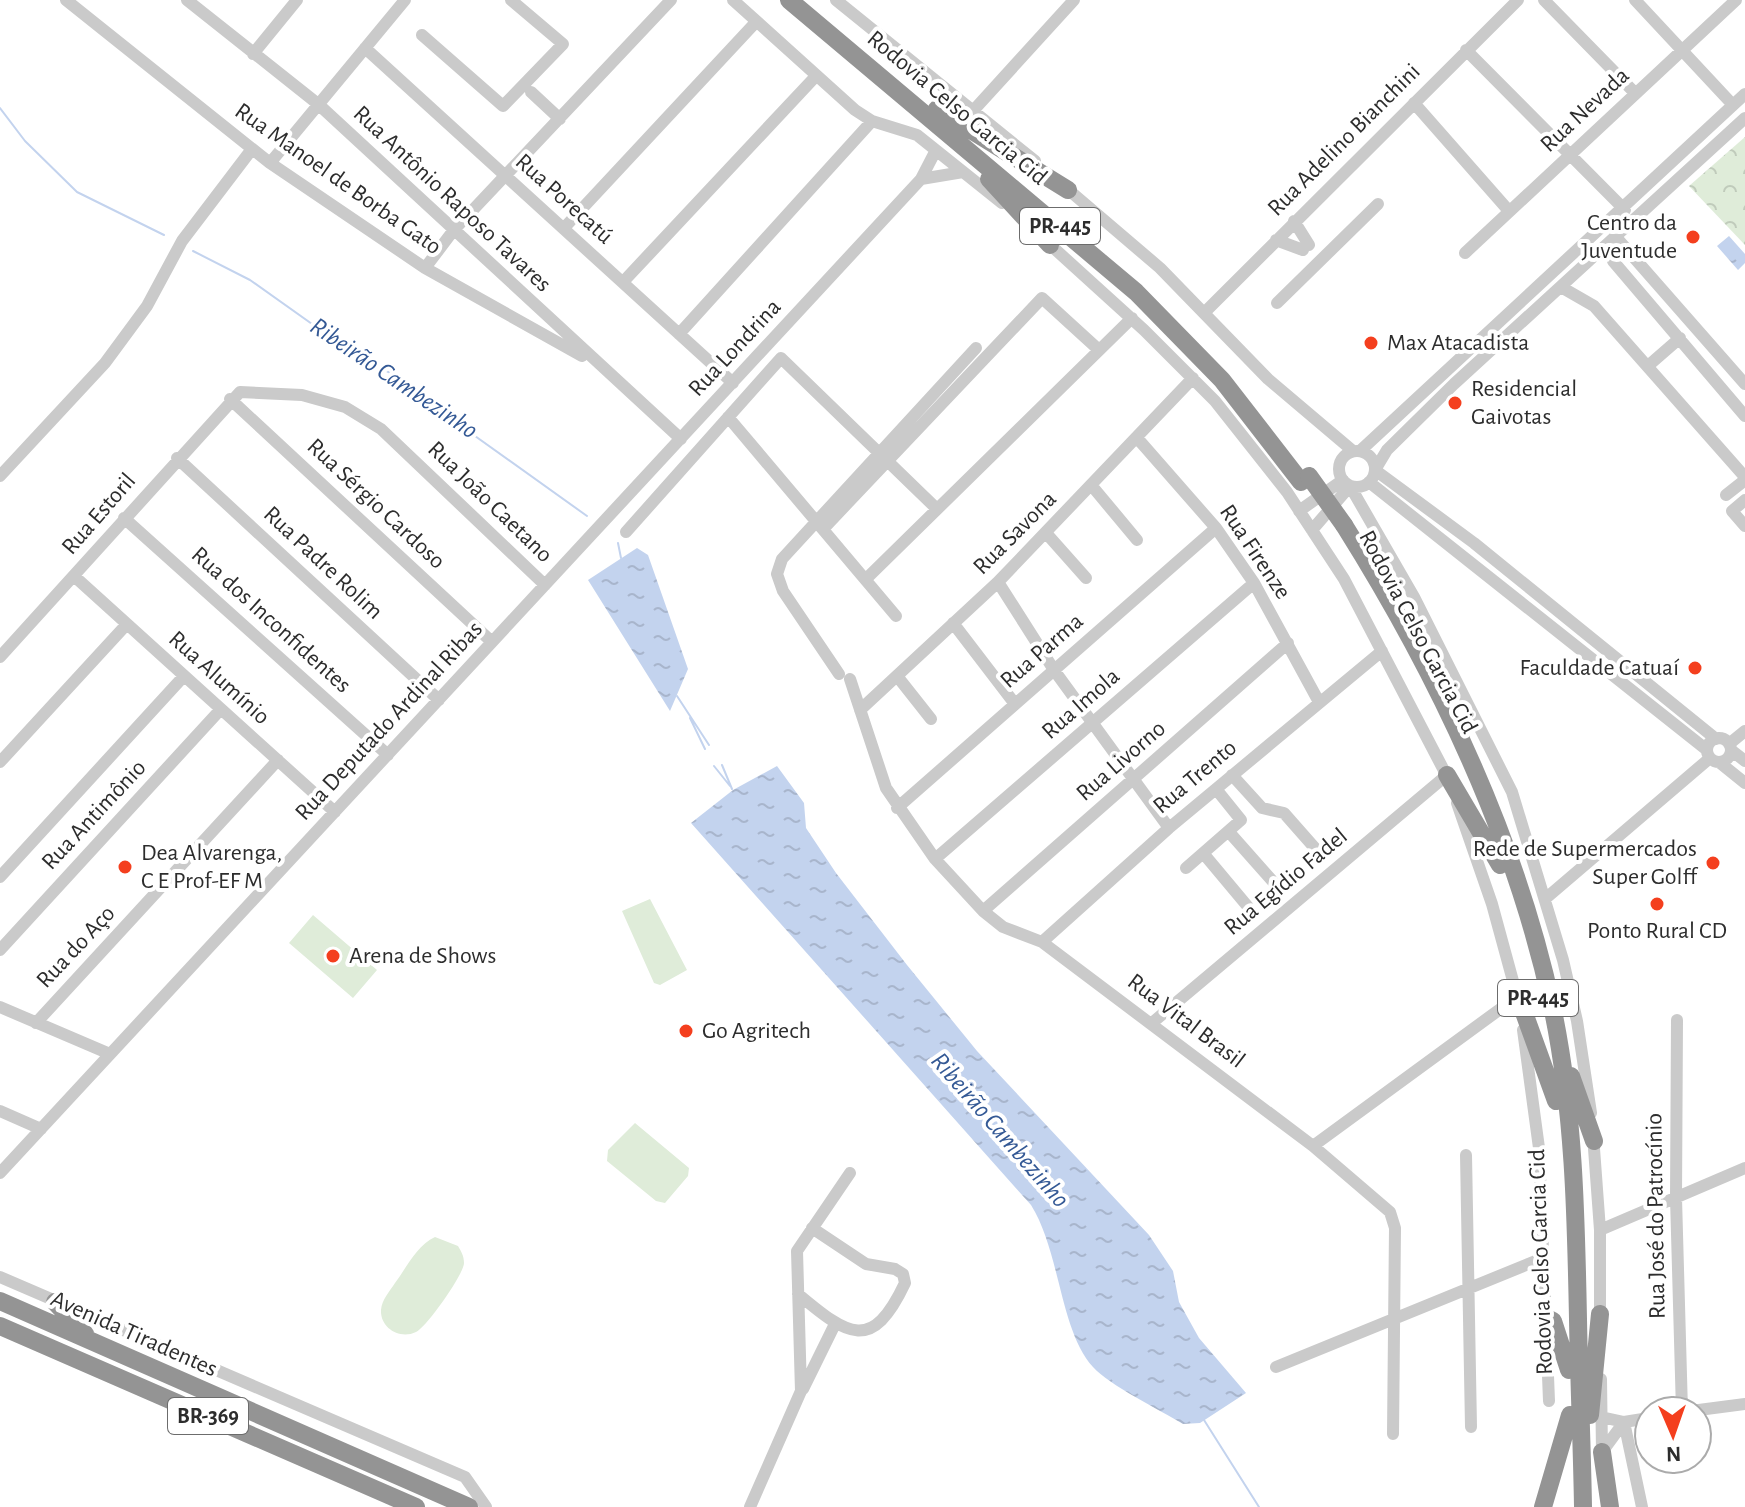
<svg xmlns="http://www.w3.org/2000/svg" width="1745" height="1507" viewBox="0 0 1745 1507" font-family="'Alegreya Sans',sans-serif">
<style>
.green{fill:#dfecd9}
.park{fill:url(#park-crowns)}
.water{fill:url(#water-ripples)}
.lines{fill:none;stroke-linecap:round;stroke-linejoin:round}
.stream{stroke:#c3d3ee;stroke-width:2}
.minor{stroke:#cacaca;stroke-width:12}
.highway{stroke:#949494;stroke-width:18}
.highway-bridge{stroke:#949494;stroke-width:18}
.poi-dot{fill:#f43f1e;stroke:#fff;stroke-width:3}
.labels{text-anchor:middle;dominant-baseline:central;stroke-width:8;stroke-linejoin:round;paint-order:stroke}
.shield{fill:#fff;stroke:#6c6c6c;stroke-width:2}
.shield-label{font-size:22px;font-weight:bold;fill:#2d2d2d}
.street-label{font-size:24px;fill:#2d2d2d;stroke:#fff}
.poi-label{font-size:24px;fill:#2d2d2d;stroke:#fff;text-anchor:start}
.water-label{font-size:26px;font-style:italic;fill:#345995;stroke:#fff}
</style>
<defs>
<pattern id="park-crowns" width="20" height="18" patternUnits="userSpaceOnUse" patternTransform="scale(2)"><rect width="20" height="18" fill="#dfecd9"/><path d="M2 6a3 3 0 1 1 6 0M12 15a3 3 0 1 1 6 0" fill="none" stroke="#c0cbbb"/></pattern>
<pattern id="water-ripples" width="26" height="14" patternUnits="userSpaceOnUse" patternTransform="scale(2)"><rect width="26" height="14" fill="#c3d3ee"/><path d="M2 4q2-2 4 0t4 0M15 11q2-2 4 0t4 0" fill="none" stroke="#a8b5cc"/></pattern>
</defs>
<rect width="100%" height="100%" fill="#fff"/>
<path class="green" d="M650,899L687,970L660,985L654,983L622,911Z
M313,915L377,970L353,998L289,943Z
M635,1123L689,1168L688,1176L665,1203L656,1201L607,1161L608,1150Z
M435,1237L458,1246C461,1251 464,1256 464,1263C464,1274 426,1328 416,1332C400,1340 380,1328 381,1310C382,1299 390,1291 395,1283C407,1267 417,1245 435,1237Z"/>
<path class="park" d="M1745,137V245L1689,186Z"/>
<path class="water" d="M1729,236L1745,254V263L1738,270L1717,246Z
M637,548L648,555L688,669L670,711L588,580Z
M777,766L804,803L806,828L836,873L907,965L977,1051L1149,1235L1173,1271L1179,1302L1199,1338L1246,1393L1200,1423L1183,1424C1160,1410 1109,1385 1093,1367C1060,1331 1060,1251 1031,1205L691,823L733,790Z"/>
<g class="lines">
<path class="stream" d="M0,108L25,141L77,192L164,235
M193,251L250,280L350,351L414,386L454,421L587,516
M618,543L621,558
M677,696L709,745
M690,718L705,749
M722,765L732,789
M714,766L730,786
M1204,1420L1259,1507"/>
<path class="minor" d="M66,0L270,163L425,268L582,356
M187,0L318,104L681,439
M733,0L855,110L872,121L917,135L1002,203
M836,0L1035,161
M1544,0L1635,93
M1635,0L1733,105
M422,35L503,106L563,44L511,0
M365,48L733,383
M1466,50L1625,210
M253,54L297,0
M531,92L560,119
M1414,103L1509,211
M972,112L1074,0
M270,163L405,0
M921,179L963,172
M1064,186L1160,268L1268,379L1353,451
M1294,221L1309,245
M564,228L756,22
M1615,236L1745,384
M1276,240L1303,250
M1046,241L1144,330L1215,401L1287,492L1344,579L1450,782
M1465,253L1736,0
M1613,261L1745,416
M425,268L453,231L671,0
M623,282L816,76
M1561,287L1594,306L1745,477
M1277,303L1378,204
M1204,313L1518,0
M679,334L872,121
M1649,365L1680,338
M230,399L492,642
M728,417L896,616
M1138,439L1216,528L1254,583L1319,702
M1360,451L1745,94
M1339 469a18 18 0 1 1 36 0a18 18 0 1 1-36 0Z
M177,458L439,700
M0,476L105,363L147,306L182,241L252,149
M1369,482L1707,750
M1092,486L1137,540
M1726,495L1745,480
M1745,500L1732,511L1745,526
M1299,511L1343,480
M124,518L388,755
M824,528L1042,298L1099,350
M1312,530L1350,486L1414,597L1512,792L1563,960L1577,1021L1591,1113
M626,532L781,358L937,509
M1046,533L1086,578
M74,576L335,812
M866,579L1132,318
M998,582L1054,670L1169,828
M953,623L1015,704
M0,657L240,392L302,395L345,407L381,429L545,585
M839,674L783,591L777,574L782,559L976,348
M897,676L931,719
M850,679L886,788L935,859L983,911L1003,927L1042,942L1313,1146L1390,1212L1395,1228L1393,1434
M860,710L998,582L1193,378
M1707 750a12 12 0 1 1 24 0a12 12 0 1 1-24 0Z
M1716,739L1474,543L1375,470L1387,450L1454,384L1745,118
M1729,744L1745,731
M1731,750L1745,761
M0,762L127,624
M1719,762L1745,783
M1232,775L1262,808L1284,813L1321,855
M1457,803L1492,904L1519,1003
M897,808L1216,528
M1229,832L1276,885
M1203,853L1249,908
M935,859L1254,583
M1186,868L1241,820L1216,789
M0,877L184,676
M1545,899L1710,758
M983,911L1288,643
M1042,942L1169,828L1382,651
M0,950L221,709
M0,1007L110,1054
M1677,1020L1676,1198L1682,1411
M36,1023L278,760
M1152,1023L1447,775
M1523,1030L1539,1148L1549,1401
M0,1111L41,1129
M1593,1135L1600,1230V1321
M1313,1146L1518,996
M1466,1155L1471,1427
M0,1173L921,179L936,150
M1600,1230L1745,1168
M0,1277L465,1477L486,1507
M798,1294C848,1336 872,1353 905,1283L903,1274L895,1269L866,1264L812,1228
M1276,1367L1543,1258
M1601,1379L1602,1452
M803,1389L835,1324
M1691,1411L1745,1404
M1601,1417L1624,1422L1649,1418
M1624,1422L1642,1507
M1602,1452L1624,1422
M750,1507L801,1391L797,1251L850,1173"/>
<path class="highway" d="M789,0L1136,292L1222,380L1301,482
M937,109L1068,190
M989,179L1050,245
M1344,525C1437,673 1515,835 1552,1006C1574,1109 1576,1215 1578,1319C1579,1382 1582,1444 1583,1507
M1447,775L1500,865
M1518,996L1556,1101
M1571,1076L1594,1141
M0,1301L469,1507
M55,1302L85,1334
M1547,1318L1553,1321L1569,1370
M0,1326L416,1507
M1590,1415L1600,1314
M1602,1452L1610,1507
M1543,1507L1570,1415"/>
<path class="highway-bridge" d="M1309,476L1344,525"/>
</g>
<g class="poi-dot">
<circle cx="1693" cy="237" r="8"/>
<circle cx="1371" cy="343" r="8"/>
<circle cx="1455" cy="403" r="8"/>
<circle cx="1695" cy="668" r="8"/>
<circle cx="1713" cy="863" r="8"/>
<circle cx="125" cy="867" r="8"/>
<circle cx="1657" cy="904" r="8"/>
<circle cx="333" cy="956" r="8"/>
<circle cx="686" cy="1031" r="8"/>
</g>
<g class="labels">
<g class="shield">
<rect x="1020" y="208" width="80" height="36" rx="6"/>
<rect x="1498" y="980" width="80" height="36" rx="6"/>
<rect x="168" y="1398" width="80" height="36" rx="6"/>
</g>
<g class="shield-label">
<text x="1060" y="226">PR-445</text>
<text x="1538" y="998">PR-445</text>
<text x="208" y="1416">BR-369</text>
</g>
<g class="street-label">
<text transform="translate(957 108) rotate(40)">Rodovia Celso Garcia Cid</text>
<text transform="translate(1585 110) rotate(-43)">Rua Nevada</text>
<text transform="translate(1344 140) rotate(-45)">Rua Adelino Bianchini</text>
<text transform="translate(338 179) rotate(35)">Rua Manoel de Borba Gato</text>
<text transform="translate(452 199) rotate(43)">Rua Antônio Raposo Tavares</text>
<text transform="translate(564 199) rotate(42)">Rua Porecatú</text>
<text transform="translate(735 348) rotate(-47)">Rua Londrina</text>
<text transform="translate(490 502) rotate(44)">Rua João Caetano</text>
<text transform="translate(376 504) rotate(43)">Rua Sérgio Cardoso</text>
<text transform="translate(99 514) rotate(-49)">Rua Estoril</text>
<text transform="translate(1015 533) rotate(-45)">Rua Savona</text>
<text transform="translate(1255 552) rotate(56)">Rua Firenze</text>
<text transform="translate(323 563) rotate(43)">Rua Padre Rolim</text>
<text transform="translate(271 620) rotate(42)">Rua dos Inconfidentes</text>
<text transform="translate(1418 632) rotate(62)">Rodovia Celso Garcia Cid</text>
<text transform="translate(1042 651) rotate(-41)">Rua Parma</text>
<text transform="translate(219 678) rotate(42)">Rua Alumínio</text>
<text transform="translate(1081 704) rotate(-41)">Rua Imola</text>
<text transform="translate(389 721) rotate(-47)">Rua Deputado Ardinal Ribas</text>
<text transform="translate(1121 761) rotate(-41)">Rua Livorno</text>
<text transform="translate(1195 777) rotate(-40)">Rua Trento</text>
<text transform="translate(94 815) rotate(-47)">Rua Antimônio</text>
<text transform="translate(1286 882) rotate(-40)">Rua Egídio Fadel</text>
<text transform="translate(76 947) rotate(-47)">Rua do Aço</text>
<text transform="translate(1186 1021) rotate(37)">Rua Vital Brasil</text>
<text transform="translate(1656 1216) rotate(-91)">Rua José do Patrocínio</text>
<text transform="translate(1541 1262) rotate(-92)">Rodovia Celso Garcia Cid</text>
<text transform="translate(134 1334) rotate(24)">Avenida Tiradentes</text>
</g>
<g class="poi-label">
<text x="1677" y="223" text-anchor="end">Centro da<tspan x="1677" dy="28">Juventude</tspan></text>
<text x="1387" y="343">Max Atacadista</text>
<text x="1471" y="389">Residencial<tspan x="1471" dy="28">Gaivotas</tspan></text>
<text x="1679" y="668" text-anchor="end">Faculdade Catuaí</text>
<text x="1697" y="849" text-anchor="end">Rede de Supermercados<tspan x="1697" dy="28">Super Golff</tspan></text>
<text x="141" y="853">Dea Alvarenga,<tspan x="141" dy="28">C E Prof-EF M</tspan></text>
<text x="1657" y="931" text-anchor="middle">Ponto Rural CD</text>
<text x="349" y="956">Arena de Shows</text>
<text x="702" y="1031">Go Agritech</text>
</g>
<g class="water-label">
<text transform="translate(394 378) rotate(34)">Ribeirão Cambezinho</text>
<text transform="translate(1000 1130) rotate(49)">Ribeirão Cambezinho</text>
</g>
</g>
<g transform="translate(1673 1435) rotate(178)"><circle r="38" fill="#ffffff" stroke="#ababab" stroke-width="2"/>
<path d="M0-6L14 30L0 20L-14 30Z" fill="#f43f1e"/>
<text y="-12" font-size="22" font-weight="bold" text-anchor="middle" fill="#2d2d2d">N</text>
</g>
</svg>
